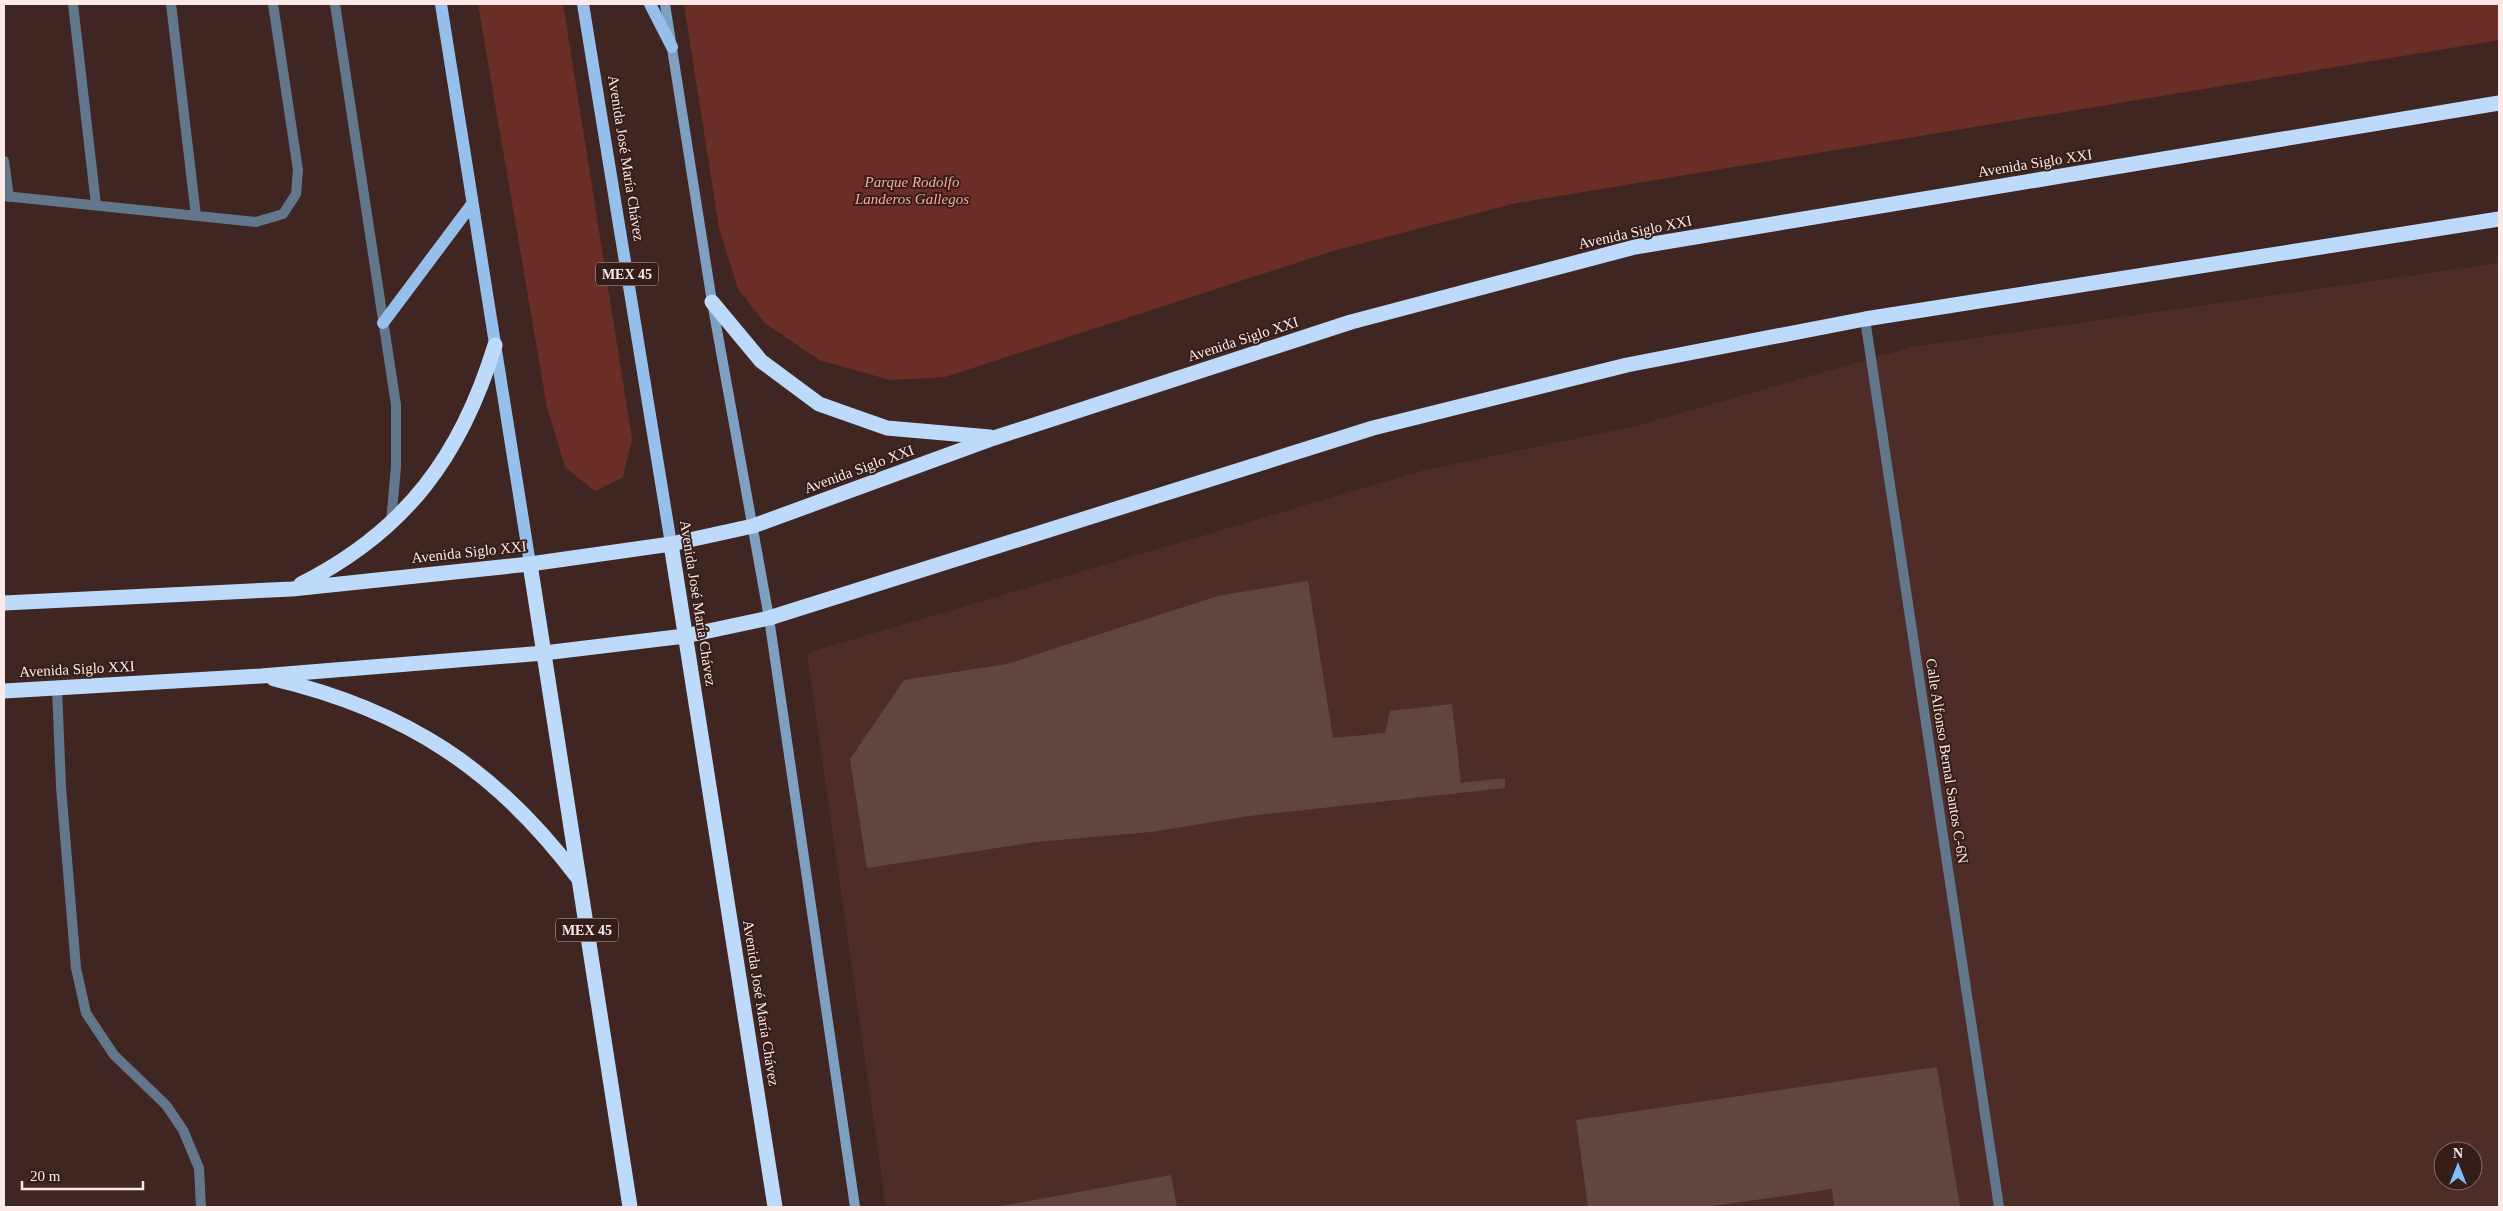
<svg xmlns="http://www.w3.org/2000/svg" width="2503" height="1211" viewBox="0 0 2503 1211" font-family="Georgia,serif">
<style>
.built{fill:#4e2d29;fill-rule:evenodd}
.green{fill:#6b2e27}
.building{fill:#614541}
.lines{fill:none;stroke-linecap:round;stroke-linejoin:round}
.lane{stroke:#63778c;stroke-width:10}
.street{stroke:#63778c;stroke-width:10}
.secondary{stroke:#80a0c2;stroke-width:10}
.primary{stroke:#96bfeb;stroke-width:12}
.highway{stroke:#bddafa;stroke-width:15}
.labels{text-anchor:middle;dominant-baseline:central;stroke-width:4;stroke-linejoin:round;paint-order:stroke}
.shield{fill:#351d1a;stroke:#c0acaa;stroke-width:1}
.shield-label{font-size:14px;font-weight:bold;fill:#fbeae7}
.street-label{font-size:15px;fill:#fbeae7;stroke:#351d1a}
.park-label{font-size:15px;font-style:italic;fill:#f9a99e;stroke:#351d1a}
</style>
<rect width="100%" height="100%" fill="#402623"/>
<path class="built" d="M2499,263V1207H886L807,653L1421,471L1632,427L1912,347ZM2443,1151H2473V1181H2443Z"/>
<path class="green" d="M478,4H563L632,439L623,477L595,491L565,467L547,407Z
M684,4H2499V40L1516,203L1333,251L945,377L890,380L819,360L765,323L738,289L719,228Z"/>
<path class="building" d="M1308,581L1333,738L1385,733L1390,711L1452,704L1461,783L1505,778V788L1249,816L1151,832L1035,842L867,868L850,759L904,680L1007,664L1218,596Z
M1937,1067L1960,1207H1834L1832,1189L1706,1207H1588L1576,1120Z
M1171,1175L1177,1207H1002V1206Z"/>
<g class="lines">
<path class="lane" d="M73,4L96,205
M171,4L196,216
M335,4L396,405V467L391,522
M4,161L9,197
M4,196L256,222L283,214L296,194L298,170L273,4
M57,688L61,787L76,968L86,1013L114,1055L166,1105L183,1130L199,1168L201,1207"/>
<path class="street" d="M1865,319L1999,1207"/>
<path class="secondary" d="M665,4L712,302L769,618L855,1207"/>
<path class="primary" d="M441,4L530,564
M583,4L671,544
M650,4L672,47
M383,323L472,204"/>
<path class="highway" d="M712,302L761,361L819,404L887,428L990,437
M671,544L775,1207
M530,564L630,1207
M301,584C406,531 461,456 495,345
M4,603L292,589L530,564L671,544L753,526L994,438L1351,322L1635,247L2499,103
M274,679C406,710 497,770 578,878
M4,691L261,676L544,653L685,636L769,618L1373,428L1627,365L1865,319L2499,219"/>
</g>
<g class="labels">
<g class="shield">
<rect x="596" y="262.5" width="62" height="23" rx="4"/>
<rect x="556" y="918.5" width="62" height="23" rx="4"/>
</g>
<g class="shield-label">
<text x="627" y="274">MEX 45</text>
<text x="587" y="930">MEX 45</text>
</g>
<g class="street-label">
<text transform="translate(626 158) rotate(81)">Avenida José María Chávez</text>
<text transform="translate(2035 163) rotate(-9)">Avenida Siglo XXI</text>
<text transform="translate(1635 232) rotate(-12)">Avenida Siglo XXI</text>
<text transform="translate(1243 339) rotate(-18)">Avenida Siglo XXI</text>
<text transform="translate(859 469) rotate(-20)">Avenida Siglo XXI</text>
<text transform="translate(469 552) rotate(-6)">Avenida Siglo XXI</text>
<text transform="translate(698 603) rotate(81)">Avenida José María Chávez</text>
<text transform="translate(77 669) rotate(-3)">Avenida Siglo XXI</text>
<text transform="translate(1947 761) rotate(81)">Calle Alfonso Bernal Santos C-6N</text>
<text transform="translate(761 1003) rotate(81)">Avenida José María Chávez</text>
</g>
<g class="park-label">
<text x="912" y="182">Parque Rodolfo<tspan x="912" dy="17">Landeros Gallegos</tspan></text>
</g>
</g>
<rect width="2503" height="1211" fill="none" stroke="#fbeae7" stroke-width="10"/>
<g transform="translate(2458 1166)"><circle r="24" fill="#351d1a" stroke="#846f6c"/>
<path d="M0-4L9 19L0 12L-9 19Z" fill="#81bcfa"/>
<text y="-8" font-size="14" font-weight="bold" text-anchor="middle" fill="#fbeae7">N</text>
</g>
<path d="M22 1181v8h121v-8" fill="none" stroke="#fbeae7" stroke-width="2.5"/>
<text x="30" y="1181" font-size="15" fill="#fbeae7" stroke="#351d1a" stroke-width="4" paint-order="stroke">20 m</text>
</svg>
